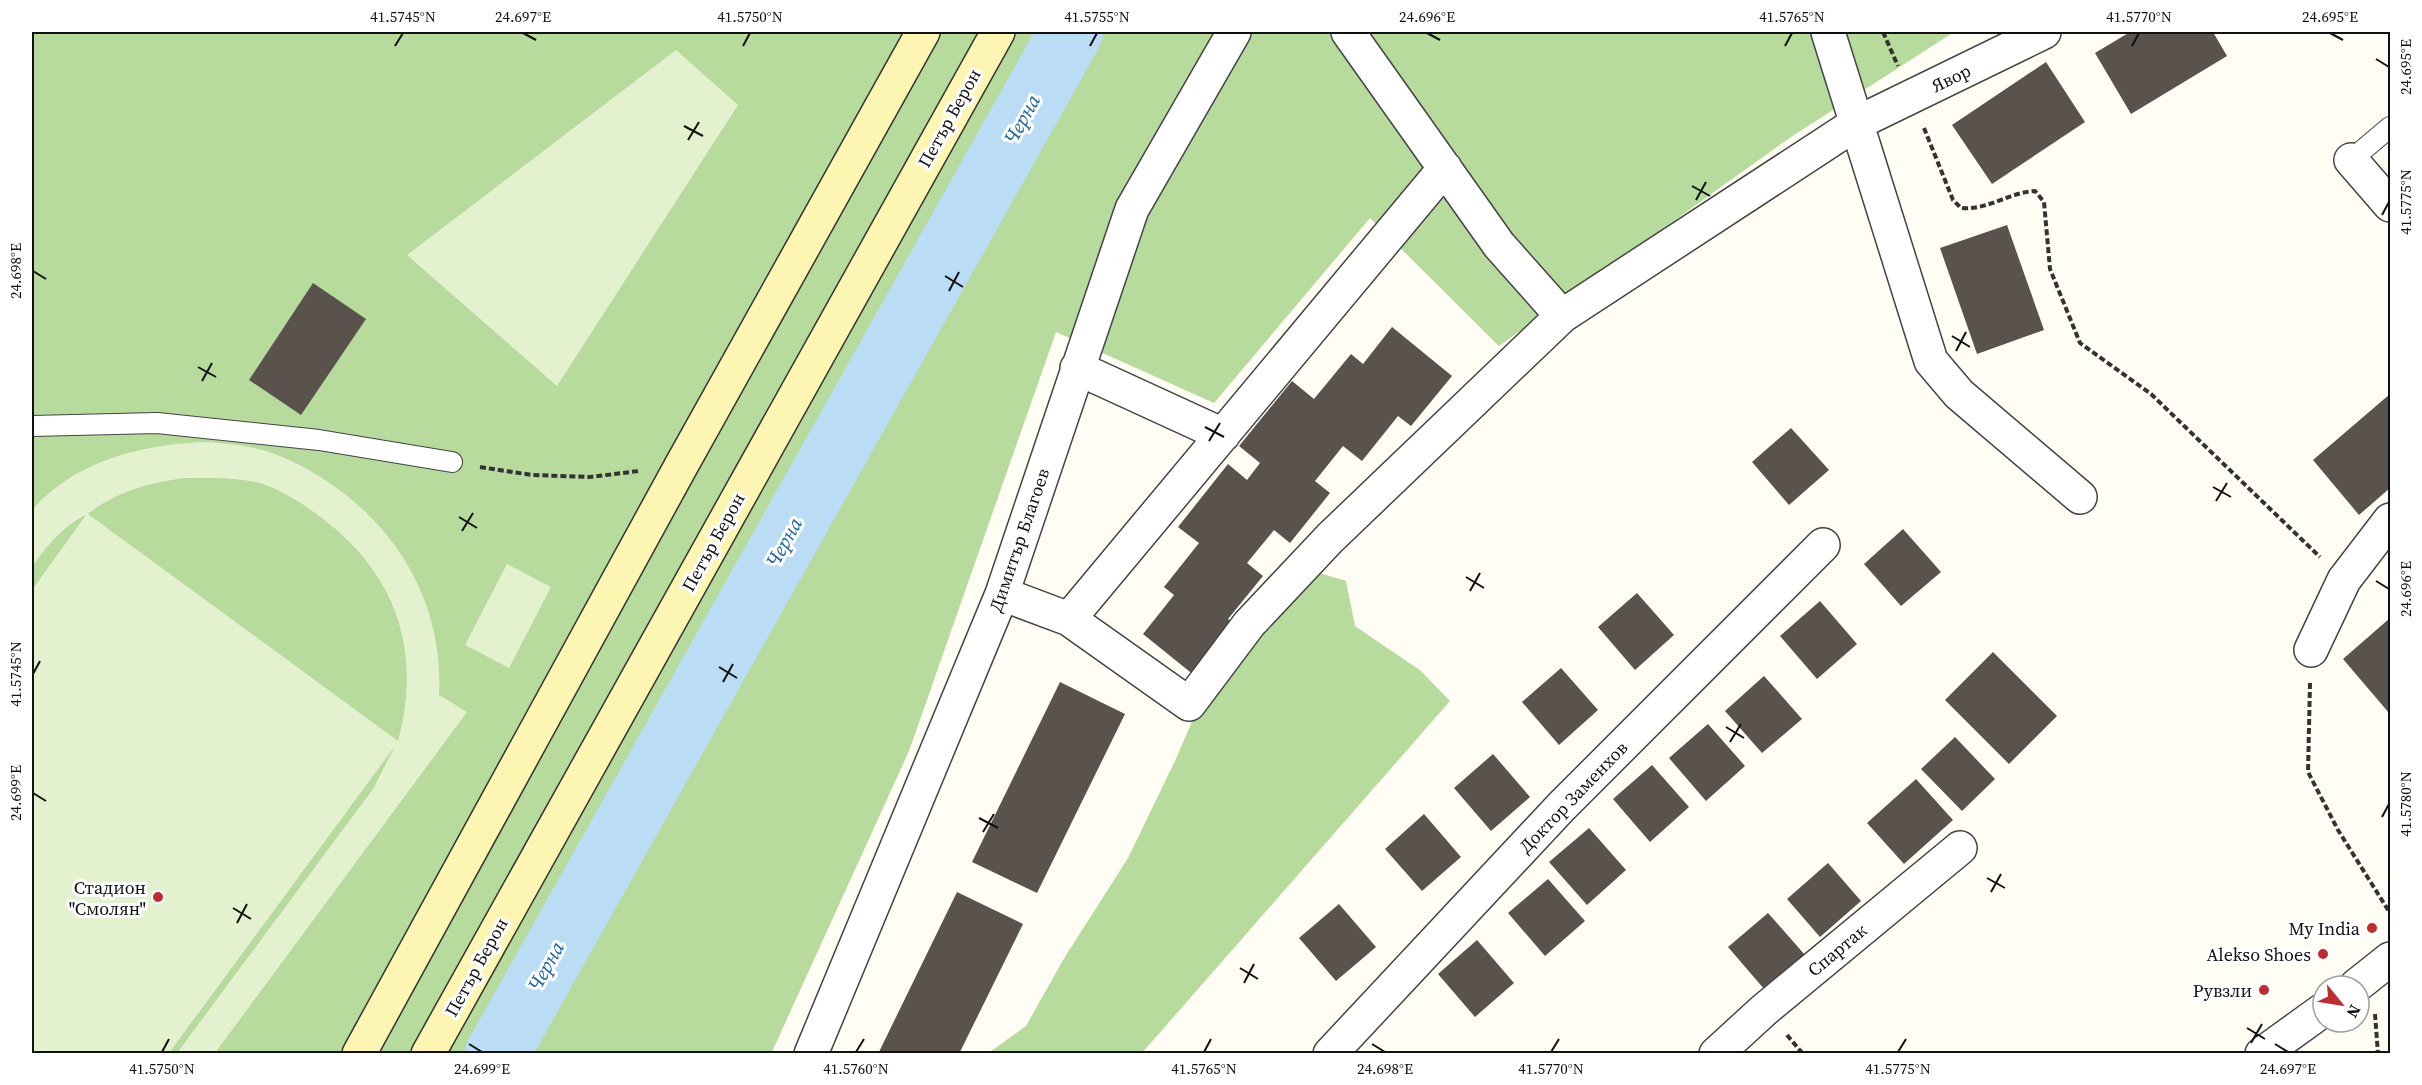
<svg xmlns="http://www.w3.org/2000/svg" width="2422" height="1085" viewBox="0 0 2422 1085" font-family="'Source Serif 4',serif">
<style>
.forest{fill:#b7da9d}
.pitch{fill:#e4f1cf;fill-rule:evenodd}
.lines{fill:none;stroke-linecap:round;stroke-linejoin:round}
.river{stroke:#baddf5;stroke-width:64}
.building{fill:#59524d}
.lane-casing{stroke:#444;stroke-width:22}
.street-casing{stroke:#444;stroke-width:36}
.secondary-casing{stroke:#333;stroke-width:36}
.path{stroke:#333;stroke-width:4;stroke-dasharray:6 3;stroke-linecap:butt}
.lane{stroke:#fff;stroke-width:20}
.street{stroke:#fff;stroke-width:33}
.secondary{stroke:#fdf6b2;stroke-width:33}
.ticks{fill:none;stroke:#111;stroke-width:2}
.poi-dot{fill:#bf2b2e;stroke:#fff;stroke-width:2}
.labels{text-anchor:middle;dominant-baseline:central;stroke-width:6;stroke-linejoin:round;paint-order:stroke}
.street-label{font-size:18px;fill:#111;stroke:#fff}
.poi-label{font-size:18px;fill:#111;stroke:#fff;text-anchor:end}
.water-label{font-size:20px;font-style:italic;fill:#1b63a1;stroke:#fff}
.neatline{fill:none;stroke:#111;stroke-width:2}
.ticks-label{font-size:15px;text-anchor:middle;fill:#111}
</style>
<rect width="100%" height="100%" fill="#fffdf4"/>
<path class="forest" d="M32,32H1954L1791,137L1499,346L1370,218L1214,403L1056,332L909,751L771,1054L32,1053Z
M1300,567L1346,581L1355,626L1421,671L1450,701L1142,1053L987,1054L1026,1026L1063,960L1128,858L1175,761L1209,682Z"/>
<path class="pitch" d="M676,50L738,105L557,386L407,255Z
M202,442C224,443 245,445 266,451C288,458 309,469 328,482C400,530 444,607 439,695L467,712L215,1053H177L373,789L395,746L169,1053H32V590L86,515C65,524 45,548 32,567V510C75,461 140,445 202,442ZM185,478C211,478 238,477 263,484C284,491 304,505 322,518C397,575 422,651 398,741L88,514C115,492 151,482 185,478Z
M507,564L551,587L509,668L465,645Z"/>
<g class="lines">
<path class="river" d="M497,1054L1071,32"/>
</g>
<path class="building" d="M2130,32H2213L2227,56L2131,114L2095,53Z
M2046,62L2085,122L1992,184L1952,125Z
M2007,225L2044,330L1977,354L1940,248Z
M313,283L366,319L301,415L249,380Z
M1392,327L1452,376L1411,426L1398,416L1362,461L1343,446L1315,481L1330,493L1290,543L1274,530L1247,563L1263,576L1228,619L1241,629L1200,680L1143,634L1174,595L1164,587L1199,543L1178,527L1228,464L1247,480L1260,463L1239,446L1292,381L1314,399L1351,354L1363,364Z
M2390,394V488L2359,515L2313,460Z
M1791,428L1829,470L1789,505L1752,462Z
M1903,529L1941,572L1901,606L1864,564Z
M1637,593L1674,635L1635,670L1598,627Z
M1820,601L1857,644L1817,679L1780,636Z
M2390,618V712L2389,713L2343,659Z
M1993,652L2057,716L2009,764L1945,700Z
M1561,668L1598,710L1559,745L1522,702Z
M1764,676L1802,719L1762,753L1725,711Z
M1060,682L1125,714L1037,893L972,862Z
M1708,724L1745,766L1706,801L1669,758Z
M1955,737L1995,779L1962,811L1921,769Z
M1493,754L1530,797L1491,831L1454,788Z
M1652,765L1689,807L1650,842L1613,799Z
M1916,779L1953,820L1904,864L1867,823Z
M1424,814L1461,857L1422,891L1385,849Z
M1589,828L1626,870L1587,905L1549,862Z
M1828,863L1861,901L1820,937L1787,899Z
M1548,879L1585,921L1545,956L1508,913Z
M957,892L1023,924L959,1054H878Z
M1339,904L1376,947L1336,981L1299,938Z
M1768,913L1805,955L1765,990L1728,947Z
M1477,940L1514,983L1475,1017L1438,974Z"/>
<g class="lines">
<defs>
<path id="lane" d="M2351,160L2390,127
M32,426L157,423L319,440L452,462"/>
<path id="street" d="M1348,32L1499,245L1562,316
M1828,32L1931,361L1959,394L2080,497
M2351,160L2390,205
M1077,368L1223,435
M1002,594L1069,619L1189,704L1249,624L1330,538L1562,316L1857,123L2044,32
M1069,619L1445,168
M2311,650L2344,580L2390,520
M2356,986L2390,959
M811,1054L1002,594L1132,209L1234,32
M1330,1054L1561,807L1823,545
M1716,1054L1764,1010L1960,848
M2262,1054L2323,1010"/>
<path id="secondary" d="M359,1054L681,466L923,32
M428,1054L998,32"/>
</defs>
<use href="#lane" class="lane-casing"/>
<use href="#street" class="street-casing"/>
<use href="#secondary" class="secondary-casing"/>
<path class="path" d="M1883,32L1898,66
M1924,128L1953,200L1961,208C1986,211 2010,192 2035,191L2044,202L2050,269L2080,343L2151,394L2320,557
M480,467L532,475L590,477L639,471
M2310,683L2308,772L2338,830L2390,913
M2375,1014L2378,1054
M1787,1035L1803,1054"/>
<use href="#lane" class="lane"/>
<use href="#street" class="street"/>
<use href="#secondary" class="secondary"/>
</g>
<path class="ticks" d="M523,33L536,40M1427,33L1440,40M2330,33L2343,40M395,46L403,33M743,46L750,33M1090,46L1097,33M1785,46L1792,33M2132,46L2139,33M2376,59L2389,67M684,126L703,136M688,140L699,122M1692,186L1710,196M1696,200L1706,182M2382,215L2389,202M33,271L46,279M945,276L963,287M949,291L959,272M1952,336L1970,347M1956,351L1966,332M198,367L216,377M202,381L212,363M1205,427L1224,437M1209,441L1220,423M2213,487L2231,497M2216,501L2227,483M459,517L477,528M462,531L473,513M1466,577L1484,588M2376,581L2389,589M1470,591L1480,573M719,667L737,678M33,674L40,661M723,682L733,664M1726,727L1744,738M1730,742L1741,724M33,793L46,801M2382,817L2389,804M979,818L998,828M983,832L994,814M1987,878L2005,888M1991,892L2001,874M233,908L251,919M237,923L247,904M1240,968L1258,979M1244,983L1254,964M2247,1028L2265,1039M2251,1043L2262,1024M469,1044L482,1052M1372,1044L1385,1052M2275,1044L2288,1052M162,1052L169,1039M856,1052L864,1039M1204,1052L1211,1039M1551,1052L1559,1039M1898,1052L1906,1039"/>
<g class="poi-dot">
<circle cx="158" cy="897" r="6"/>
<circle cx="2372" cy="928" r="6"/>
<circle cx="2323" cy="954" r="6"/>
<circle cx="2264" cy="990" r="6"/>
</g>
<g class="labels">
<g class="street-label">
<text transform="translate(1951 78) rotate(-26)">Явор</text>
<text transform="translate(949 118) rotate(-61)">Петър Берон</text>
<text transform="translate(1019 540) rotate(-71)">Димитър Благоев</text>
<text transform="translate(713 542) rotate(-61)">Петър Берон</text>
<text transform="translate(1573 797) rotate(-46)">Доктор Заменхов</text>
<text transform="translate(1837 950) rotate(-40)">Спартак</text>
<text transform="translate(476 967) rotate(-61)">Петър Берон</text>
</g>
<g class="poi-label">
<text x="146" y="887">Стадион<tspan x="146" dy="21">"Смолян"</tspan></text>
<text x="2360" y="928">My India</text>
<text x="2311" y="954">Alekso Shoes</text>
<text x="2252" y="990">Рувзли</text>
</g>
<g class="water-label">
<text transform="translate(1022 119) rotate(-61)">Черна</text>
<text transform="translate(784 542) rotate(-61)">Черна</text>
<text transform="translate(546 966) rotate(-61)">Черна</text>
</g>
</g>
<rect width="2422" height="1085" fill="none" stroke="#ffffff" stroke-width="66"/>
<g transform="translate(2341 1004) rotate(120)"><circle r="28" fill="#ffffff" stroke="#a0a0a0" stroke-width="1.5"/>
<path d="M0-4.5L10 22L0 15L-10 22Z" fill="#bf2b2e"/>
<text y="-9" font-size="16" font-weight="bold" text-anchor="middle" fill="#111111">N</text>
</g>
<rect x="33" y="33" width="2356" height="1019" class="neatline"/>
<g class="ticks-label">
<text x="403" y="22">41.5745°N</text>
<text x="523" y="22">24.697°E</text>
<text x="750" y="22">41.5750°N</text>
<text x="1097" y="22">41.5755°N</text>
<text x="1427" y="22">24.696°E</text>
<text x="1792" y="22">41.5765°N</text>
<text x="2139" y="22">41.5770°N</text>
<text x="2330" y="22">24.695°E</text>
<text transform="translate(2406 67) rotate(-90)" y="5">24.695°E</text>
<text transform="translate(2406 202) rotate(-90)" y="5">41.5775°N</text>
<text transform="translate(16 271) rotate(-90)" y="5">24.698°E</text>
<text transform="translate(2406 589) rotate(-90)" y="5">24.696°E</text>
<text transform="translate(16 674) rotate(-90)" y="5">41.5745°N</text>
<text transform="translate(16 793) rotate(-90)" y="5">24.699°E</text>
<text transform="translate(2406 804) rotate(-90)" y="5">41.5780°N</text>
<text x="162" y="1074">41.5750°N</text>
<text x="482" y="1074">24.699°E</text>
<text x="856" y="1074">41.5760°N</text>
<text x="1204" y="1074">41.5765°N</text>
<text x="1385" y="1074">24.698°E</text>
<text x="1551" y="1074">41.5770°N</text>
<text x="1898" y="1074">41.5775°N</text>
<text x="2288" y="1074">24.697°E</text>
</g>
</svg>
